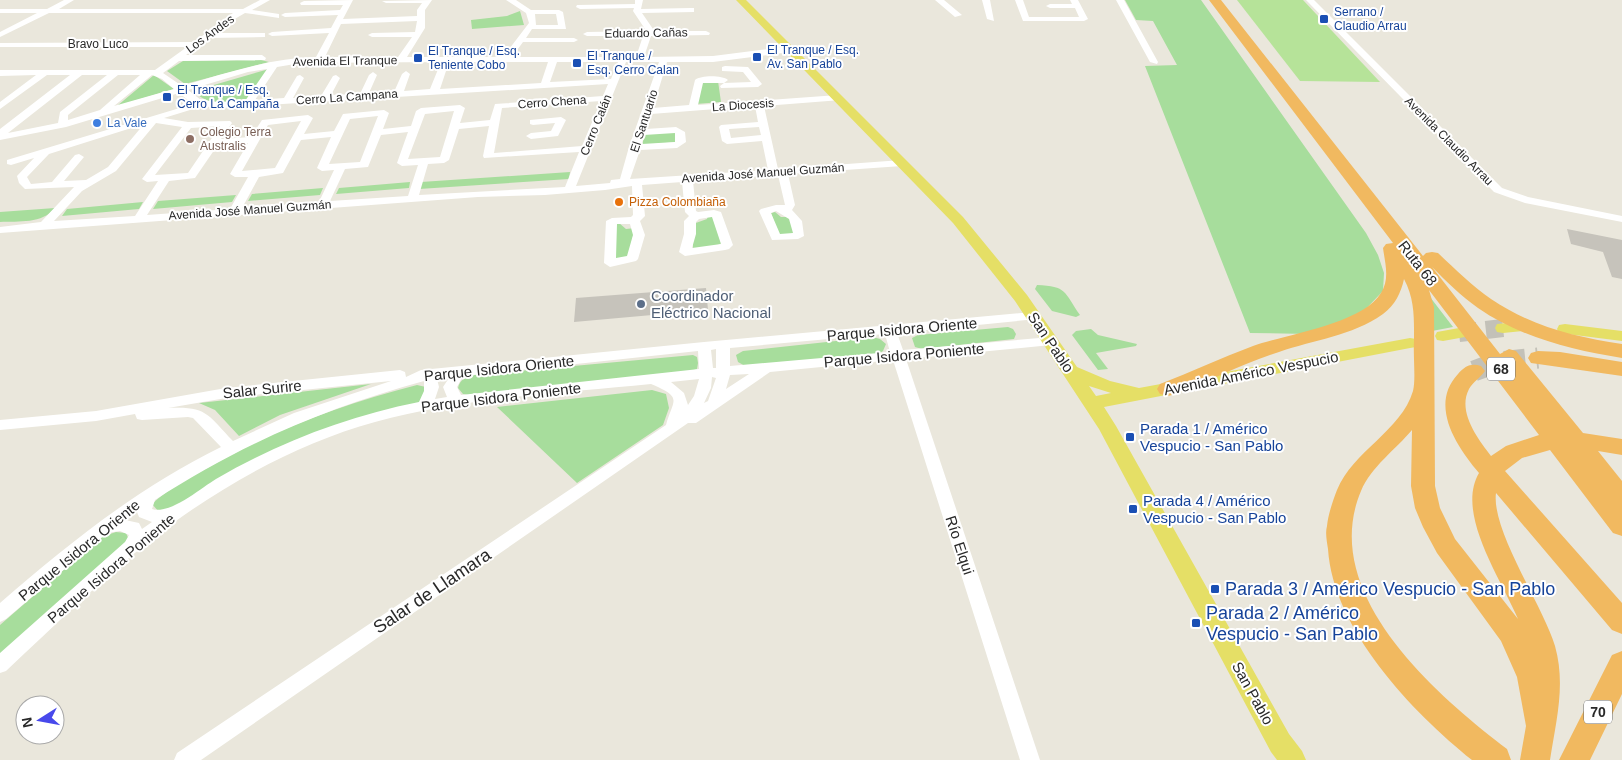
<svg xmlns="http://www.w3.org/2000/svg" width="1622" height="760" viewBox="0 0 1622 760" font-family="Helvetica,sans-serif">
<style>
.green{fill:#a7dd9c}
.pitch{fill:#b6e399}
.building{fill:#c6c3bb}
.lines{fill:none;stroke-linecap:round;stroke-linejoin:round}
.major-tunnel{stroke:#c3c1b8;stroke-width:18;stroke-dasharray:18 9;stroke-linecap:butt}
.highway-tunnel{stroke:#c3c1b8;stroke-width:21;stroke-dasharray:21 11;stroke-linecap:butt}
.minor{fill:#fff;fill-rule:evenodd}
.major{fill:#e5df66;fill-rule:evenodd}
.highway{fill:#f1b960;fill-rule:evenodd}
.transit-dot{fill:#1a4fb4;stroke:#fff;stroke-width:2}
.shop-dot{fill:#3f7fe0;stroke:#fff;stroke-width:2}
.education-dot{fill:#8d6e63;stroke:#fff;stroke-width:2}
.food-dot{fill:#e8710a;stroke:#fff;stroke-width:2}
.service-dot{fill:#5c6f8a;stroke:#fff;stroke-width:2}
.labels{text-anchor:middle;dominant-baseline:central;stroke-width:4;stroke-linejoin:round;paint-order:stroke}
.far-transit-label{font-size:12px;fill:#164399;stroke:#fff;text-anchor:start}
.far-street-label{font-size:12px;fill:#292929;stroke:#fff}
.far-shop-label{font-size:12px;fill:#366cbe;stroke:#fff;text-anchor:start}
.far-education-label{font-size:12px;fill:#785e54;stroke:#fff;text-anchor:start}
.far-food-label{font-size:12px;fill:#c56008;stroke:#fff;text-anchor:start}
.shield{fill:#fff;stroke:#696969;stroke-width:1}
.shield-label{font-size:14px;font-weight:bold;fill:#292929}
.street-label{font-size:15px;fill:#292929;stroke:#fff}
.service-label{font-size:15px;fill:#4e5e75;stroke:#fff;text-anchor:start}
.transit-label{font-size:15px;fill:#164399;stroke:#fff;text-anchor:start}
.near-transit-label{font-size:18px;fill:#164399;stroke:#fff;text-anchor:start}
.near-street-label{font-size:18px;fill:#292929;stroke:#fff}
</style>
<rect width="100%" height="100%" fill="#eae7dc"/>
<path class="green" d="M1125,0H1201L1366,233L1378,255L1384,273L1383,291L1360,315L1309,334L1250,333L1145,66L1177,65L1153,21L1136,20Z
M520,11L524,25L472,29L471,20L507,16Z
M261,60L269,62L185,84L167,71L183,61Z
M269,69L245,102C224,104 209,106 193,91Z
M154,75L174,89L117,106Z
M718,81L721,102L696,104L702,82Z
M673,132L676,134L677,142L642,145L645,134Z
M570,172L569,179L419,189L421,182Z
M410,182L409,188L336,194L339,188Z
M323,188L320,195L248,201L252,194Z
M236,195L232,202L153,209L158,201Z
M143,202L139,209L62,216L67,209Z
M55,208C42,224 19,221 0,222V212Z
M775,212L781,217H790L795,233L779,237L771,213Z
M708,215H712L722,243L716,246L693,249V224L707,219Z
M616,223H619L626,229L635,228L628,257L615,260Z
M1037,285C1067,286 1064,292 1080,315L1076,317L1052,311L1035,289Z
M1427,293L1453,327L1432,331Z
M1008,327L1013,329L1016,334L1014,339L922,349L915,347L912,338L918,335Z
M1091,329L1098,335L1137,344L1136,346L1096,353L1108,369L1098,370L1072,335L1076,331Z
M873,337L880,339L886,344L883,351L878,354L745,366L738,362L736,355L743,351Z
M693,355L697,357L698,363L697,369L691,371L468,395L463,394L458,388C460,379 466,377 474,375Z
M371,384L280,415L239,436L215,410L199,403Z
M417,385L426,387L421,402L348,422L178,507L159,512L152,504C169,488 189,478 209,467C275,429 343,404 417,385Z
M652,390L666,394L669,408L663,425L577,483L497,407Z
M116,532L126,533L129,540L0,661V625L101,537Z"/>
<path class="pitch" d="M1237,0H1303L1380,82L1300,81Z"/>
<path class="building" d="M1567,229L1622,240V279L1612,277L1603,252L1571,244Z
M706,288L708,310L574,322L576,298Z"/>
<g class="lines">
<path class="major-tunnel" d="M1459,333L1503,328"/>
<path class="highway-tunnel" d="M1474,371L1498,362L1538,358"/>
<path class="minor" d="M64,0H74L59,9H243L260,0H270L252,10L279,14V18L245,13L233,20L215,33H265V37L208,38L186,55H262L266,58L265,60L179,61L163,73L182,86C226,73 271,58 316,57L329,33L272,36L268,34L272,32L331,28L338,15L285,17L281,15L285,13L340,10L343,5H301L300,3L304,1L353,0L343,19L417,16V10L422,3H386L382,1L432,0L425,10V28L407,57H503L529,23L526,13L506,0H516L531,10H559L563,12L566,29H532L526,38H574L578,40L574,42H523L512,57H636L643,36H587L583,34L587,32L644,31L645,29L633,11L634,8L580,9L576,7L577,5L635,4V0H643L641,9L691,8H694V12L642,13L653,29L652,31H706L710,33L709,35L651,36L644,57L713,56L790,46L794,49L790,52L713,62H667L653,108L689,105L695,80C701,75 722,75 728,80L724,83H703L698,105L838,95L841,96V100L764,106L778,169L902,160L907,163L902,166L788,174L795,205L792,210L802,221L804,236L798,239L772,240L759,211L761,209L776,205H785L778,175L693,181L696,211L698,212L714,210L721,212L733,245L729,249L725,250L685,256L679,252L684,234V221L689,216L685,212L682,182L642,185L645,216L640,221L645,235L638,259L636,261L610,267L604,263L606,221L612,218L631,217L633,215L632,186L605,190L545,195L478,197L0,233V227L41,222L74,187L25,189L19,183L17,176L34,158L11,165L7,164V160L193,104L179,93L66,127L0,140V129L70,75H47L0,109V102L36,75L0,76V70H155L187,47H0V43L194,42L233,13H49L0,37V32L37,13H0V9H47ZM535,14H556L558,25H536ZM417,21L415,32L372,33L368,35L372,37H412L398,57H325L341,24ZM441,62L430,89L404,91L410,74L406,71L402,74L394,92L369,93L377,75L373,72L369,75L360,94L331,95L340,78L336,75L333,76L321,96L293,98L304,78L300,75L297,76L284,98L255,100L277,67L301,63ZM449,62H548L541,83L440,89ZM557,62H618L611,79L550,82ZM626,62H659L629,147L620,179L611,180L610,183L576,186ZM267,69L245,101L219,102L201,100L188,90L248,72ZM82,75H107L60,112L58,123L8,133ZM118,75H140L100,110L68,120V115ZM152,75L162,79L174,89L114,106ZM608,84L603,96L495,104L490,120L460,123L465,108L460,105L421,108L416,111L411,126L383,129L389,113L384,110L343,114L334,131L304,134L313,118L308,115L262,120L251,137L221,139L232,123L230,121L188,122L164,118L203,106L219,108ZM601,101L582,146L494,153L502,108ZM755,106L758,122L721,125L719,127L722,141L727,144L762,141L768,170L630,179L640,150L677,148L686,142L685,132L676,127L646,129L651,114ZM454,111L440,157L408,159L425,114ZM378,116L360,162L329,164L350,119ZM301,121L275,168L242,171L268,125ZM156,123L182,127L142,179L147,182L158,181L135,216L54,221L82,191L116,171ZM144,124L108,167L86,180L64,181L84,157L79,154L75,155L52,182L31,184L27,177L49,154ZM220,126L188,173L155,175L191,128ZM489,126L483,156L484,158L579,152L565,187L419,195L428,164L444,163L449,160L459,129ZM759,127L761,135L731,138L729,129ZM408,132L397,163L402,166L418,165L408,196L330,201L345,169L368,167L381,135ZM675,133V142L642,144L644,135ZM331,137L317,168L322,171L334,170L319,202L242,208L259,177L283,173L301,140ZM248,143L230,174L235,177H248L230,209L147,215L169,181L195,178L217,146ZM776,211L789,219L793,233L780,234L771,213ZM712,217L721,244L692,248L696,234V222L699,219ZM617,224H630L633,235L627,256L616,258Z
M935,0H944L962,15L955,17Z
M982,0H990L994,21L987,19Z
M1015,0H1023L1029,17H1079L1075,8H1050L1046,6L1050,4H1072L1070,0H1078L1088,19L1084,21H1023Z
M1116,0H1124L1158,62L1157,64L1150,62Z
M1306,0H1314L1502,188L1528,197L1622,216V222L1525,203L1494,192Z
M725,66L748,67L762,84L758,87L721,88L720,86L724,83L751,82L743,72L722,71V67Z
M561,117L566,120L558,136L531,139L526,136L531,133L551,131L555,123L533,125L530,124V120Z
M1033,312L1037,313L1039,316L1037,319L897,333L903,350L1051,337L1058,341L1051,345L906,359L1040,760H1020L893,360L770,372L696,423H688L201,760H174L177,753L666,425C673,399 684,398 651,384C561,393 461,398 375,422C295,444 217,488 152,539C101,580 54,626 6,671L0,673V653L125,542L129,535L120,531L107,533L6,619L0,622V603C68,544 139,487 221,447L193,418L188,417L142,420L137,419L135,414L96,421L0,430V420L96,411L226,388L400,370L405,372L406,377L421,370L704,342ZM885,334L890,352L730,366V348ZM716,349V368H713L711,350ZM698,351L699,369L461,395L457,387L463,376ZM749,374L726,389L730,375ZM712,377L716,378L708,401L704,403L711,388ZM449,378L443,387L447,397L435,399L439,387L437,379ZM699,379L694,396L688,405L684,393L671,382ZM391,381L294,413L233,441C207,414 207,406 168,408L226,398ZM424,381V391L419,402C348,416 280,442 216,479C201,488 170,515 152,509L155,500C239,445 328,407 424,381ZM137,512L139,517L152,522L142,529L139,523L125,520Z"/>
<path class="major" d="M736,0H746L963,217L1027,295L1077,367L1110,381L1139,388L1410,338L1416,339L1418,343L1416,347L1410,348L1104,407L1116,426L1289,734L1302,751L1306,760H1277L1271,752L1099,429L1015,301L953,223ZM1089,386L1111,393L1096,396Z
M1517,322L1523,323L1525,327L1523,331L1503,333L1497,332L1495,328L1497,324Z
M1565,324L1622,331V341L1559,333L1557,329L1559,325Z
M1459,328L1465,329L1467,333L1465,337L1443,341L1437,340L1435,336L1437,332Z"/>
<path class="highway" d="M1209,0H1221L1423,256L1426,253L1432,252L1438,253C1455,269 1472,286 1491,299C1531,326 1575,337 1622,344V358C1571,350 1520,337 1478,308C1461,296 1446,281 1432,267L1500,354L1509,349L1516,351L1583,433L1622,439V455L1598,451L1622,481V536L1613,533L1550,450L1522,458L1505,471L1622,603V634L1612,630L1496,493C1491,530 1543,606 1555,646C1566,685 1556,721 1550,760H1520L1526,726L1517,677L1501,641L1437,553L1423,527L1415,508L1411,486L1412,430C1396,449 1371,467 1361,491C1318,593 1435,694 1507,749L1511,760H1472C1412,712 1333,629 1328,549C1327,542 1325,533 1327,526C1328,515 1333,500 1337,490C1353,451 1401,431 1413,391C1416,380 1413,354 1414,341C1414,318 1415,300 1404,279C1401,293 1395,305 1383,314C1352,336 1313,340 1279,352C1243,363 1210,381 1176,394L1168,396L1160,394L1157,389L1160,384C1191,372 1221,358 1253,346C1287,334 1362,324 1381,293C1390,279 1385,263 1383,248L1386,244L1393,243ZM1429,290L1539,435L1506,446L1491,456C1478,439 1457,412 1469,389C1473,382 1480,378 1485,371L1481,366C1471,363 1465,366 1458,374C1429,405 1456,446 1479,473C1455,514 1502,580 1518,619L1455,539L1440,508L1435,486L1434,307Z
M1538,351L1560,352L1622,362V376L1531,363L1528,358L1531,353Z
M1622,651V694L1590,760H1559L1612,655Z"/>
</g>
<g class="transit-dot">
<rect x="1319" y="14" width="10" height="10" rx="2.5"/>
<rect x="752" y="52" width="10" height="10" rx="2.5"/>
<rect x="413" y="53" width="10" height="10" rx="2.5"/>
<rect x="572" y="58" width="10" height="10" rx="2.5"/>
<rect x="162" y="92" width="10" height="10" rx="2.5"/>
<rect x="1125" y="432" width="10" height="10" rx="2.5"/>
<rect x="1128" y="504" width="10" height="10" rx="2.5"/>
<rect x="1210" y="584" width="10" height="10" rx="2.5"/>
<rect x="1191" y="618" width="10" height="10" rx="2.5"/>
</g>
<circle class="shop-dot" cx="97" cy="123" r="5"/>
<circle class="education-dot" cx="190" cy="139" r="5"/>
<circle class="food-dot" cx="619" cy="202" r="5"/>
<circle class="service-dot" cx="641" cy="304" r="5"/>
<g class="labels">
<g class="far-transit-label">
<text x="1334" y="12">Serrano /<tspan x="1334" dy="14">Claudio Arrau</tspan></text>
<text x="767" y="50">El Tranque / Esq.<tspan x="767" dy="14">Av. San Pablo</tspan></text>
<text x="428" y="51">El Tranque / Esq.<tspan x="428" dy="14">Teniente Cobo</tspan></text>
<text x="587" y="56">El Tranque /<tspan x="587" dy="14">Esq. Cerro Calan</tspan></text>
<text x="177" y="90">El Tranque / Esq.<tspan x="177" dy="14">Cerro La Campaña</tspan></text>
</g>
<g class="far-street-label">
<text transform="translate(646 33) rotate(-1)">Eduardo Cañas</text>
<text transform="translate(210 34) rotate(-36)">Los Andes</text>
<text x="98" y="44">Bravo Luco</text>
<text transform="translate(345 61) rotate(-1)">Avenida El Tranque</text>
<text transform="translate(347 97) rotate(-4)">Cerro La Campana</text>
<text transform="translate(552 102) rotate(-4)">Cerro Chena</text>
<text transform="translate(743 105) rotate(-4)">La Diocesis</text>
<text transform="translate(644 121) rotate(-72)">El Santuario</text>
<text transform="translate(596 125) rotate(-68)">Cerro Calán</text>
<text transform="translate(1449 141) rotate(45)">Avenida Claudio Arrau</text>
<text transform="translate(763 173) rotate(-4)">Avenida José Manuel Guzmán</text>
<text transform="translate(250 210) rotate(-4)">Avenida José Manuel Guzmán</text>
</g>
<g class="far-shop-label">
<text x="107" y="123">La Vale</text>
</g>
<g class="far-education-label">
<text x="200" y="132">Colegio Terra<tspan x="200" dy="14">Australis</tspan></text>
</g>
<g class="far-food-label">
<text x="629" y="202">Pizza Colombiaña</text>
</g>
<g class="shield">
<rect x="1487" y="357.5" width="28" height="23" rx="4"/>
<rect x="1584" y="700.5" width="28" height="23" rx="4"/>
</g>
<g class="shield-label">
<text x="1501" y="369">68</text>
<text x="1598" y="712">70</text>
</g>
<g class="street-label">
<text transform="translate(1418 263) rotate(52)">Ruta 68</text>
<text transform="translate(902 329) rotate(-5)">Parque Isidora Oriente</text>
<text transform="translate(1051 342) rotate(56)">San Pablo</text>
<text transform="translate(904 355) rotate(-5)">Parque Isidora Poniente</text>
<text transform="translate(499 368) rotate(-6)">Parque Isidora Oriente</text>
<text transform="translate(1251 373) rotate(-11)">Avenida Américo Vespucio</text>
<text transform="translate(262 389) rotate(-6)">Salar Surire</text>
<text transform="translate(501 397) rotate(-7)">Parque Isidora Poniente</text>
<text transform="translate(960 545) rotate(72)">Río Elqui</text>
<text transform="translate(79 550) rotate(-39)">Parque Isidora Oriente</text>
<text transform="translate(111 568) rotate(-40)">Parque Isidora Poniente</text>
<text transform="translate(1253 693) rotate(61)">San Pablo</text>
</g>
<g class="service-label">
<text x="651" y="295">Coordinador<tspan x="651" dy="17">Eléctrico Nacional</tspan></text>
</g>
<g class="transit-label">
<text x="1140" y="428">Parada 1 / Américo<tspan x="1140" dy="17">Vespucio - San Pablo</tspan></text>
<text x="1143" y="500">Parada 4 / Américo<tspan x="1143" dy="17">Vespucio - San Pablo</tspan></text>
</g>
<g class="near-transit-label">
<text x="1225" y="589">Parada 3 / Américo Vespucio - San Pablo</text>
<text x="1206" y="613">Parada 2 / Américo<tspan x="1206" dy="21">Vespucio - San Pablo</tspan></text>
</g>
<g class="near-street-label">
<text transform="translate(432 591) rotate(-34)">Salar de Llamara</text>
</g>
</g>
<g transform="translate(40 720) rotate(259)"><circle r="24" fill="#ffffff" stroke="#a9a9a9"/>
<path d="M0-4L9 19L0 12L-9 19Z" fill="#4849eb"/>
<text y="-8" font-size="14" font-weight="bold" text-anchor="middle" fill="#292929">N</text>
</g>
</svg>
